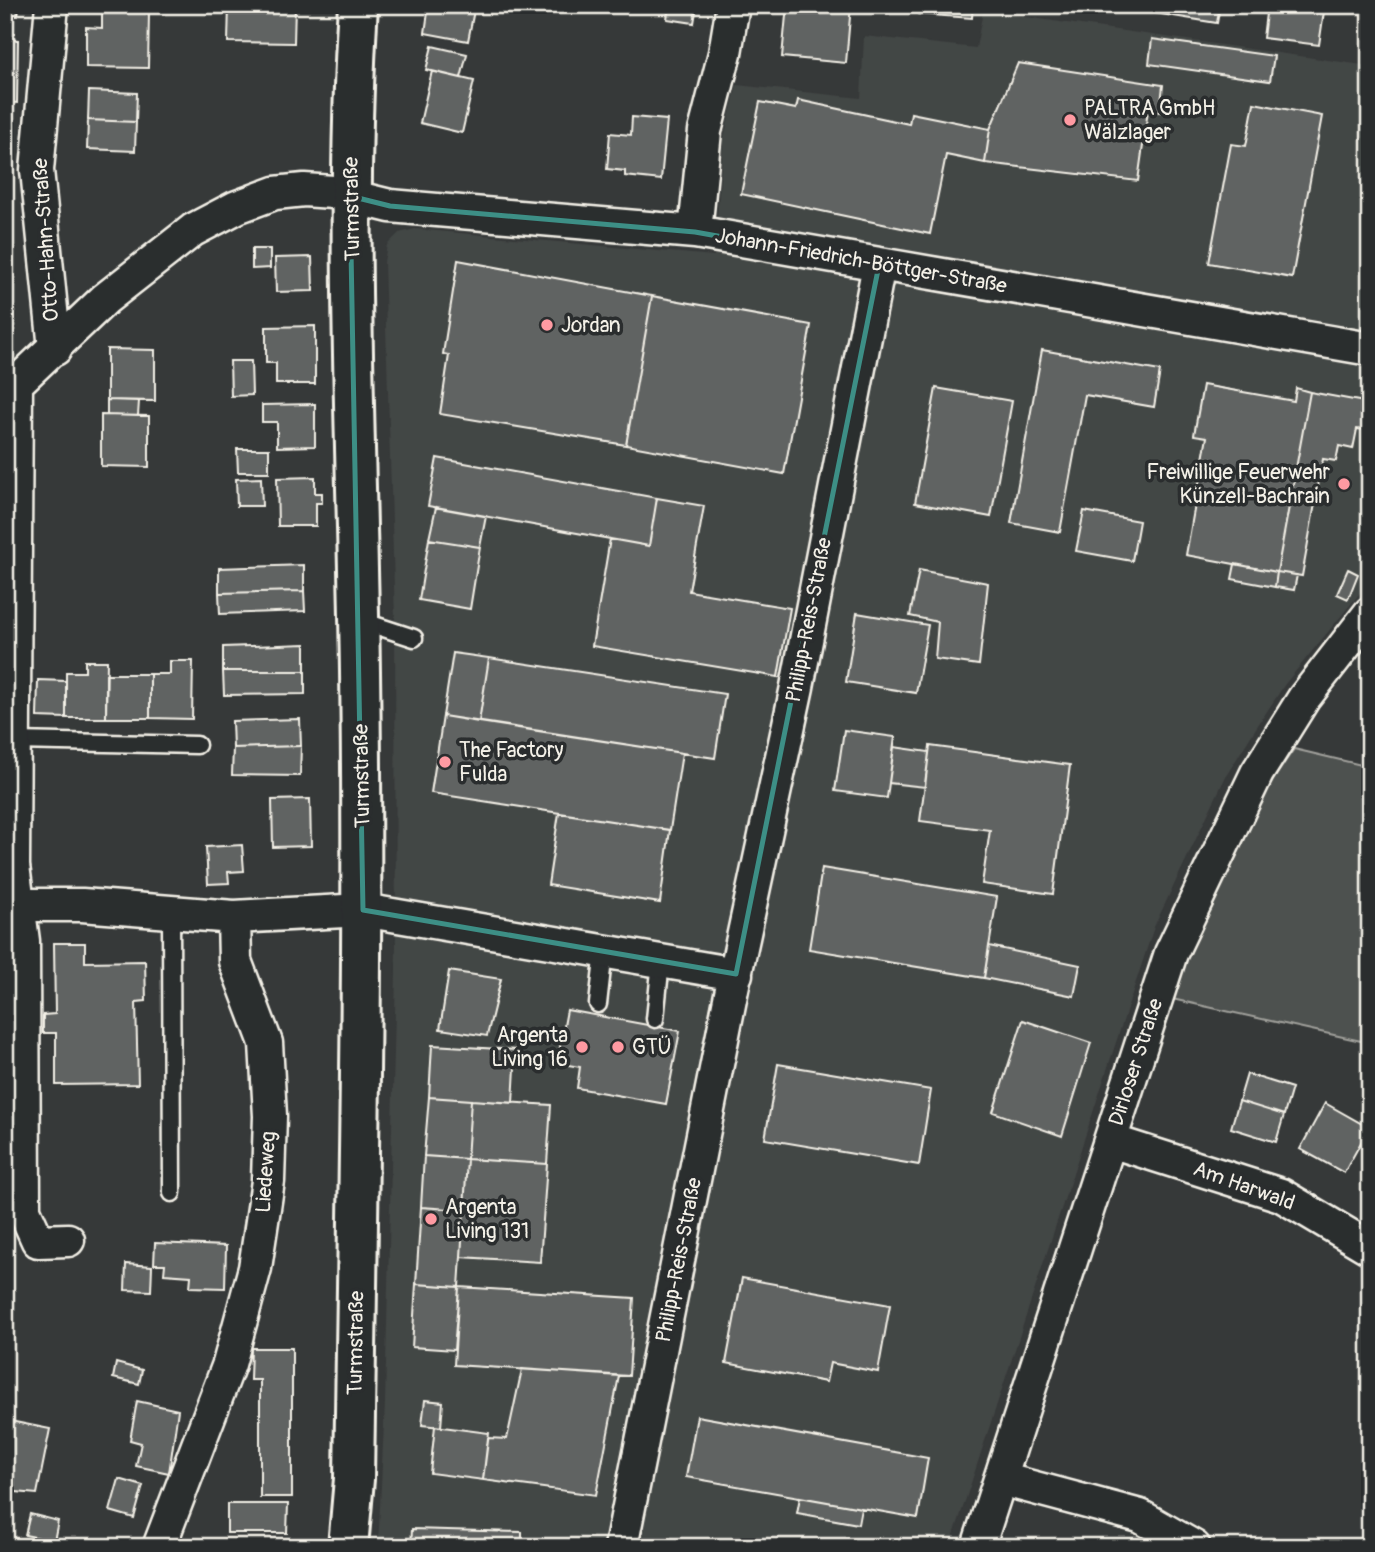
<svg xmlns="http://www.w3.org/2000/svg" width="1375" height="1552" viewBox="0 0 1375 1552" font-family="Pangolin,sans-serif">
<style>
.built{fill:#434645}
.green{fill:#4e514f;stroke:#a1a19c;stroke-width:2}
.building{fill:#616362;stroke:#f4f1e8;stroke-width:2}
.lines{fill:none;stroke-linecap:round;stroke-linejoin:round}
.lane-casing{stroke:#f4f1e8;stroke-width:21}
.street-casing{stroke:#f4f1e8;stroke-width:37}
.secondary-casing{stroke:#f4f1e8;stroke-width:44}
.lane{stroke:#2a2d2e;stroke-width:16}
.street{stroke:#2a2d2e;stroke-width:32}
.secondary{stroke:#2a2d2e;stroke-width:38}
.marked{fill:none;stroke:#3d8f86;stroke-width:5;stroke-linejoin:round}
.poi-dot{fill:#ff9aa2;stroke:#2a2d2e;stroke-width:2.5}
.labels{text-anchor:middle;dominant-baseline:central;stroke-width:7;stroke-linejoin:round;paint-order:stroke}
.poi-label{font-size:21px;fill:#f4f1e8;stroke:#2a2d2e;text-anchor:start}
.street-label{font-size:21px;fill:#f4f1e8;stroke:#2a2d2e}
</style>
<rect width="100%" height="100%" fill="#363939"/>
<filter id="ink" filterUnits="userSpaceOnUse"><feTurbulence type="fractalNoise" baseFrequency=".0143" numOctaves="2"/><feDisplacementMap in="SourceGraphic" scale="14" xChannelSelector="R" yChannelSelector="G"/><feConvolveMatrix kernelMatrix="1 2 1 2 8 2 1 2 1" color-interpolation-filters="sRGB"/></filter>
<g filter="url(#ink)">
<path class="built" d="M983,11L1370,66V581L1285,684L1256,728L1226,776L1154,927L950,1547H378L385,1403L396,972L395,620L384,262L387,245L399,233L415,229L714,256L723,141L737,85L861,98L864,36L976,48Z"/>
<path class="green" d="M1294,749L1370,767V1043L1172,999C1200,912 1241,824 1294,749Z"/>
<path class="building" d="M5,5H19L18,16L5,15Z
M229,5H295L294,43L228,42Z
M429,5H475L468,41L425,33Z
M669,5H697L694,23L667,19Z
M787,5H851L846,63L782,57Z
M918,5H973L972,18L918,14Z
M1143,5H1220L1217,23L1142,11Z
M1267,5H1325L1319,45L1263,38Z
M102,11L149,12L148,68L86,67V27L102,28Z
M5,39L18,40L17,103L5,102Z
M1152,39L1274,56L1270,81L1149,64Z
M432,46L467,54L461,78L426,70Z
M1018,63L1163,85L1160,112L1148,110L1138,181L985,163L990,129Z
M432,71L474,81L462,133L420,123Z
M89,91L137,93L136,122L88,120Z
M798,100L909,124L911,113L990,129L985,163L946,155L930,234L741,194L760,102L796,109Z
M1254,103L1322,116L1292,278L1209,263L1231,144L1246,146Z
M632,117L667,120L661,180L625,176V171L607,169L610,133L631,135Z
M88,120L136,122L135,151L87,149Z
M5,182H6L7,260H5Z
M1370,228V254H1366Z
M252,249H270V268L252,269Z
M312,257L313,291L276,292L275,258Z
M458,260L652,296L626,445L440,414L449,355L443,354Z
M652,296L811,325L784,474L626,445Z
M315,326V384H276V363H266V327Z
M107,349L155,350V401L107,400Z
M1042,350L1160,371L1154,407L1085,395L1060,532L1011,523Z
M230,361H251L252,395L231,396Z
M1203,385L1294,401L1296,388L1310,392L1277,572L1186,555L1207,437L1194,435Z
M936,388L1012,401L991,517L915,503Z
M1310,392L1370,403L1365,430L1357,429L1353,449L1339,446L1336,461L1323,459L1302,576L1277,572Z
M107,400L139,401L138,416L107,415Z
M315,404V446L277,447V422H262V405Z
M101,415L149,416V467L101,466Z
M237,449H269V472H238Z
M437,458L657,498L649,546L428,506Z
M315,477V493H322V503H316V526H278L277,478Z
M261,478L262,506H237L236,479Z
M657,498L704,506L689,591L790,608L778,677L592,646L610,539L649,546Z
M436,507L486,516L480,547L429,539Z
M1084,511L1139,521L1132,561L1076,551Z
M429,539L480,547L470,609L419,600Z
M1235,564L1277,572L1275,587L1232,579Z
M304,565V591L219,593V568Z
M1348,569L1358,574L1348,599L1337,594Z
M919,570L988,583L979,665L935,659L938,622L910,616Z
M1277,572L1297,575L1294,590L1275,587Z
M304,591L305,611L220,614L219,593Z
M857,613L928,625L916,693L846,682Z
M305,644V671H223V647Z
M453,653L489,658L479,722L443,716Z
M489,658L725,694L715,758L479,722Z
M85,661H107L106,718H66V672H85Z
M170,661H193L192,719L150,718V674H170Z
M223,671H305V694L224,695Z
M106,674H150V718H106Z
M38,680L66,681V718L37,717Z
M443,716L682,753L670,830L431,793Z
M300,719L301,746L233,748L232,721Z
M844,730L895,737L887,798L835,791Z
M301,746L300,776L232,775L233,748Z
M930,746L1070,765L1053,894L982,884L990,830L920,821Z
M894,747L929,752L925,787L889,783Z
M310,799L311,846L273,847L272,800Z
M559,813L670,830L660,903L548,885Z
M242,845L244,871L228,872L229,883L208,884L206,847Z
M822,868L997,897L984,978L809,949Z
M54,943H85V962L145,961L146,1001L136,1002L138,1084L56,1085V1033H43V1015L55,1014Z
M989,946L1080,965L1074,996L984,978Z
M449,971L501,979L487,1036L440,1029Z
M567,1010L680,1031L666,1104L577,1088L580,1067L557,1063Z
M1023,1020L1091,1043L1062,1136L993,1112Z
M432,1045L516,1050L513,1103L429,1097Z
M778,1064L931,1090L919,1165L765,1139Z
M1247,1074L1292,1088L1284,1115L1239,1101Z
M429,1097L471,1100L467,1159L424,1156Z
M471,1100L551,1105L547,1164L467,1159Z
M1239,1101L1284,1115L1276,1142L1231,1128Z
M1325,1103L1369,1128L1344,1173L1300,1149Z
M424,1156L467,1159L464,1210L421,1207Z
M467,1159L547,1164L540,1262L461,1257Z
M421,1207L464,1210L459,1287L416,1284Z
M155,1243L226,1246L225,1288L190,1287L191,1276L164,1274L165,1264H154Z
M126,1264L152,1266L151,1291L125,1290Z
M742,1278L890,1305L878,1372L830,1363L826,1382L726,1363Z
M416,1284L459,1287L454,1350L412,1347Z
M459,1287L634,1298L629,1376L454,1365Z
M251,1348H292V1497H260V1380H250Z
M116,1363L142,1370L139,1384L113,1378Z
M522,1369L619,1376L596,1495L483,1480L488,1438L507,1439Z
M425,1400L443,1402L441,1427L422,1425Z
M137,1401L178,1410L169,1473L136,1466L141,1443L130,1440Z
M697,1416L928,1458L918,1518L686,1477Z
M5,1420L50,1429L37,1494L5,1491Z
M435,1426L489,1433L483,1480L430,1473Z
M119,1479L143,1486L134,1518L110,1511Z
M800,1497L861,1508L858,1524L797,1513Z
M227,1504H288L287,1533H227Z
M30,1514L58,1521L54,1541L25,1535Z
M412,1529L522,1532V1547H411Z
M78,1539L95,1547H75Z"/>
<g class="lines">
<defs>
<path id="lane" d="M359,620L414,638
M15,741L197,745
M171,911L172,1193
M598,1004L604,951
M655,1019L661,961"/>
<path id="street" d="M52,5L37,170L55,349
M695,232L705,131L725,53L733,5
M16,385L13,866L23,941L24,1210L38,1241L68,1240
M5,394L105,299L193,230L237,207L275,193L304,190L333,192L390,206L695,232L1370,349
M5,905H82L234,917
M1111,1141L1281,1195L1370,1248
M1001,1479L1140,1516L1194,1547
M159,1547L229,1364L255,1268L268,1181L270,1116L266,1043L235,961L234,917L363,910L736,974
M621,1547L732,989L797,687L879,265
M978,1547L1171,953L1257,773L1304,698L1370,613"/>
<path id="secondary" d="M348,1547L354,1479C358,1210 364,941 360,672C357,450 344,227 358,5"/>
</defs>
<use href="#lane" class="lane-casing"/>
<use href="#street" class="street-casing"/>
<use href="#secondary" class="secondary-casing"/>
<use href="#lane" class="lane"/>
<use href="#street" class="street"/>
<use href="#secondary" class="secondary"/>
</g>
</g>
<path class="marked" d="M350,196L390,206L695,232L879,265L736,974L363,910Z"/>
<g class="poi-dot">
<circle cx="1070" cy="120" r="7"/>
<circle cx="547" cy="325" r="7"/>
<circle cx="1344" cy="484" r="7"/>
<circle cx="445" cy="762" r="7"/>
<circle cx="582" cy="1047" r="7"/>
<circle cx="618" cy="1047" r="7"/>
<circle cx="431" cy="1219" r="7"/>
</g>
<g class="labels">
<g class="poi-label">
<text x="1084" y="108">PALTRA GmbH<tspan x="1084" dy="24">Wälzlager</tspan></text>
<text x="561" y="325">Jordan</text>
<text x="1330" y="472" text-anchor="end">Freiwillige Feuerwehr<tspan x="1330" dy="24">Künzell-Bachrain</tspan></text>
<text x="459" y="750">The Factory<tspan x="459" dy="24">Fulda</tspan></text>
<text x="568" y="1035" text-anchor="end">Argenta<tspan x="568" dy="24">Living 16</tspan></text>
<text x="632" y="1047">GTÜ</text>
<text x="445" y="1207">Argenta<tspan x="445" dy="24">Living 131</tspan></text>
</g>
<g class="street-label">
<text transform="translate(352 209) rotate(-91)">Turmstraße</text>
<text transform="translate(46 240) rotate(-94)">Otto-Hahn-Straße</text>
<text transform="translate(861 261) rotate(10)">Johann-Friedrich-Böttger-Straße</text>
<text transform="translate(809 620) rotate(-79)">Philipp-Reis-Straße</text>
<text transform="translate(362 776) rotate(-91)">Turmstraße</text>
<text transform="translate(1136 1062) rotate(-72)">Dirloser Straße</text>
<text transform="translate(266 1172) rotate(-86)">Liedeweg</text>
<text transform="translate(1244 1186) rotate(20)">Am Harwald</text>
<text transform="translate(679 1260) rotate(-79)">Philipp-Reis-Straße</text>
<text transform="translate(356 1343) rotate(-89)">Turmstraße</text>
</g>
</g>
<rect width="1375" height="1552" fill="none" stroke="#2a2d2e" stroke-width="28"/>
<rect x="14" y="14" width="1347" height="1524" fill="none" stroke="#f4f1e8" stroke-width="2.5" filter="url(#ink)"/>
</svg>
